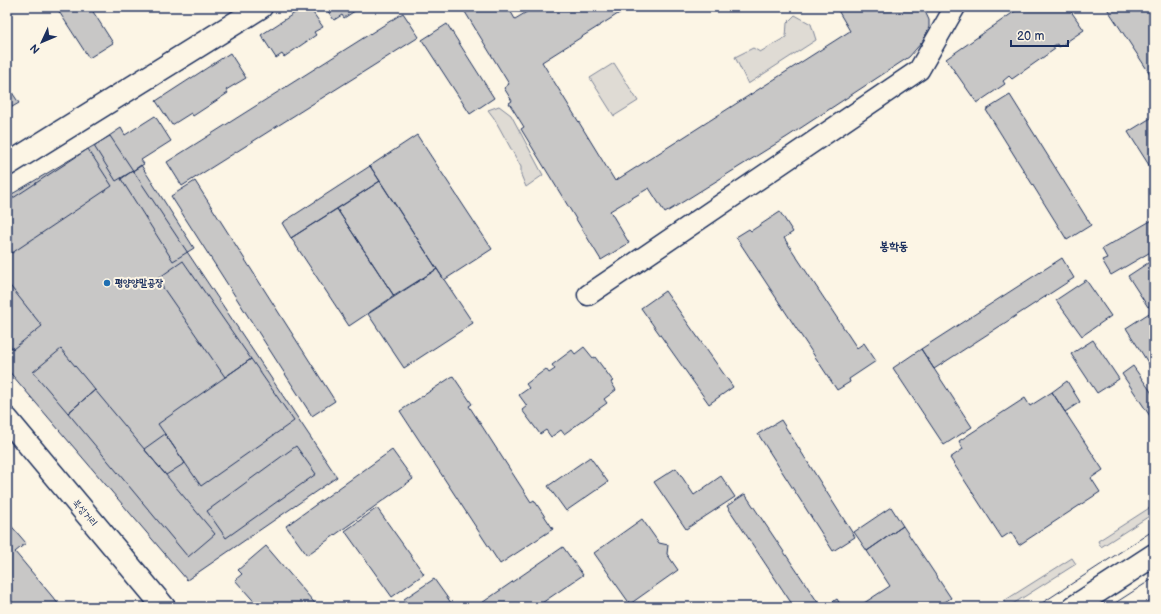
<svg xmlns="http://www.w3.org/2000/svg" width="1161" height="614" viewBox="0 0 1161 614" font-family="'Balsamiq Sans','Poor Story',sans-serif">
<style>
.green{fill:#dfdbd4;stroke:#7d8599}
.building{fill:#c8c7c6;stroke:#1b2f5e}
.lines{fill:none;stroke-linecap:round;stroke-linejoin:round}
.street-casing{stroke:#1b2f5e;stroke-width:23}
.secondary-casing{stroke:#1b2f5e;stroke-width:25}
.street{stroke:#fcf5e5;stroke-width:20}
.secondary{stroke:#fcf5e5;stroke-width:22}
.tram{stroke:#1b2f5e;stroke-width:1}
.poi-dot{fill:#1f6fb2;stroke:#fcf5e5;stroke-width:1.5}
.labels{text-anchor:middle;dominant-baseline:central;stroke-width:4;stroke-linejoin:round;paint-order:stroke}
.poi-label{font-size:10px;font-weight:bold;fill:#1b2f5e;stroke:#fcf5e5;text-anchor:start}
.street-label{font-size:10px;fill:#1b2f5e;stroke:#fcf5e5}
.quarter-label{font-size:12px;font-weight:bold;fill:#1b2f5e;stroke:#fcf5e5}
</style>
<rect width="100%" height="100%" fill="#fcf5e5"/>
<filter id="ink" filterUnits="userSpaceOnUse"><feTurbulence type="fractalNoise" baseFrequency=".025" numOctaves="2"/><feDisplacementMap in="SourceGraphic" scale="8" xChannelSelector="R" yChannelSelector="G"/><feConvolveMatrix kernelMatrix="1 2 1 2 8 2 1 2 1" color-interpolation-filters="sRGB"/></filter>
<g filter="url(#ink)">
<path class="green" d="M795,15L811,24L816,40L748,84L735,57L753,48L760,52L786,37L787,23Z
M614,63L638,101L614,116L590,78Z
M499,106L511,115L543,175L526,187L521,175V167L494,118L488,110Z
M1154,505V513L1101,547L1098,541Z
M1072,558L1076,564L1008,607L1004,601Z"/>
<path class="building" d="M56,7H90L113,43L89,58Z
M304,7H309L323,27L314,32L316,35L284,57L282,54L276,58L261,35Z
M325,7H361L344,18L342,15L334,20Z
M462,7H508L515,19L535,7H629L542,62L615,181L850,31L836,7H923L929,20V27L923,41L909,57L787,137L665,213L649,188L610,211L629,243L601,260L521,129L524,127L509,103L512,101L504,88L509,84Z
M1021,7H1068L1084,30L1059,47L1057,44L1053,46L1055,49L1012,79L1009,76L1003,81L1005,84L977,103L946,59Z
M1106,7H1154V80Z
M403,13L419,37L182,186L167,162Z
M447,24L494,98L470,114L422,40Z
M230,53L246,78L226,90L228,93L193,116L191,113L172,125L156,101Z
M7,85L19,103L7,110Z
M1010,95L1091,225L1067,240L986,110Z
M155,116L171,141L141,160L144,164L116,181L94,146L121,128L125,135Z
M1154,116V173L1128,132Z
M417,135L492,249L444,280L370,166Z
M110,136L337,477L187,580L7,369V197Z
M88,149L112,186L12,253L7,246V202Z
M141,165L194,248L173,261L121,179Z
M370,166L380,181L291,238L282,223Z
M195,181L335,401L312,416L171,196Z
M380,181L437,269L394,296L337,209Z
M337,209L394,296L349,326L291,238Z
M780,212L793,232L784,238L857,348L864,343L876,361L849,379L850,382L837,390L736,237L749,229L751,231Z
M1154,219V250L1111,275L1102,260L1107,258L1102,249Z
M1062,258L1074,278L934,369L921,349Z
M1154,259V304L1148,307L1128,276Z
M183,261L251,359L225,377L157,279Z
M437,269L473,323L404,368L368,314Z
M1086,280L1111,316L1082,336L1056,300Z
M7,282L42,326L13,349L7,342Z
M665,291L733,387L709,404L641,308Z
M1154,310V372L1126,328Z
M1093,340L1119,379L1097,393L1071,354Z
M584,347L593,358L595,357L613,381L611,382L616,390L604,399L607,403L564,434L561,430L551,437L546,430L540,434L522,410L527,406L519,395L529,388L526,384L546,369L549,373L555,369L552,365L572,350L575,354Z
M61,349L95,390L68,413L33,372Z
M921,349L972,427L944,445L893,368Z
M251,359L294,421L201,486L158,424Z
M1133,366L1154,396V422L1122,374Z
M453,376L472,404L469,406L531,502L534,500L553,529L500,564L400,411Z
M1067,381L1080,402L1065,412L1052,392Z
M95,390L215,534L188,557L68,413Z
M1052,392L1103,470L1091,478L1100,492L1019,545L1011,532L1002,538L950,458L963,449L959,441L1025,398L1030,406Z
M781,420L855,537L833,551L758,434Z
M165,434L185,463L166,475L144,449Z
M296,446L316,474L226,538L207,511Z
M392,450L413,479L307,555L286,526Z
M590,457L608,482L566,511L548,486Z
M676,468L694,495L721,476L735,497L686,529L654,482Z
M745,494L821,607H794L727,506Z
M891,507L903,526L867,551L854,532Z
M377,508L424,574L392,597L345,531Z
M642,519L659,543L668,545L667,554L678,570L630,604L594,553Z
M8,522L26,543L15,552L61,607H14L7,598V523Z
M903,526L951,598L937,607H863L861,605L890,586L867,551Z
M266,546L318,607H259L235,580L242,574L238,570Z
M563,547L583,575L536,607H476Z
M434,579L454,607H409L404,599Z
M837,599L842,607H825Z"/>
<g class="lines">
<defs>
<path id="street" d="M588,295L919,70L955,7"/>
<path id="secondary" d="M7,165L261,7
M7,419L164,607
M1074,607L1154,555"/>
</defs>
<use href="#street" class="street-casing"/>
<use href="#secondary" class="secondary-casing"/>
<use href="#street" class="street"/>
<use href="#secondary" class="secondary"/>
<path class="tram" d="M1036,607L1154,530
M1109,607L1154,578"/>
</g>
</g>
<circle class="poi-dot" cx="107" cy="283" r="4"/>
<g class="labels">
<g class="poi-label">
<text x="115" y="283">평양양말공장</text>
</g>
<g class="street-label">
<text transform="translate(85 513) rotate(50)">북성거리</text>
</g>
<g class="quarter-label">
<text x="894" y="246">봉학동</text>
</g>
</g>
<rect width="1161" height="614" fill="none" stroke="#fcf5e5" stroke-width="24"/>
<rect x="12" y="12" width="1137" height="590" fill="none" stroke="#1b2f5e" stroke-width="1.5" filter="url(#ink)"/>
<g transform="translate(42 42) rotate(226)" stroke="#fcf5e5" stroke-width="3" paint-order="stroke">
<path d="M0-3L7 15L0 10L-7 15Z" fill="#1b2f5e"/>
<text y="-6" font-size="11" font-weight="bold" text-anchor="middle" fill="#1b2f5e">N</text>
</g>
<path d="M1011 40v6h57v-6" fill="none" stroke="#1b2f5e" stroke-width="2"/>
<text x="1017" y="40" font-size="12" fill="#1b2f5e" stroke="#fcf5e5" stroke-width="3" paint-order="stroke">20 m</text>
</svg>
